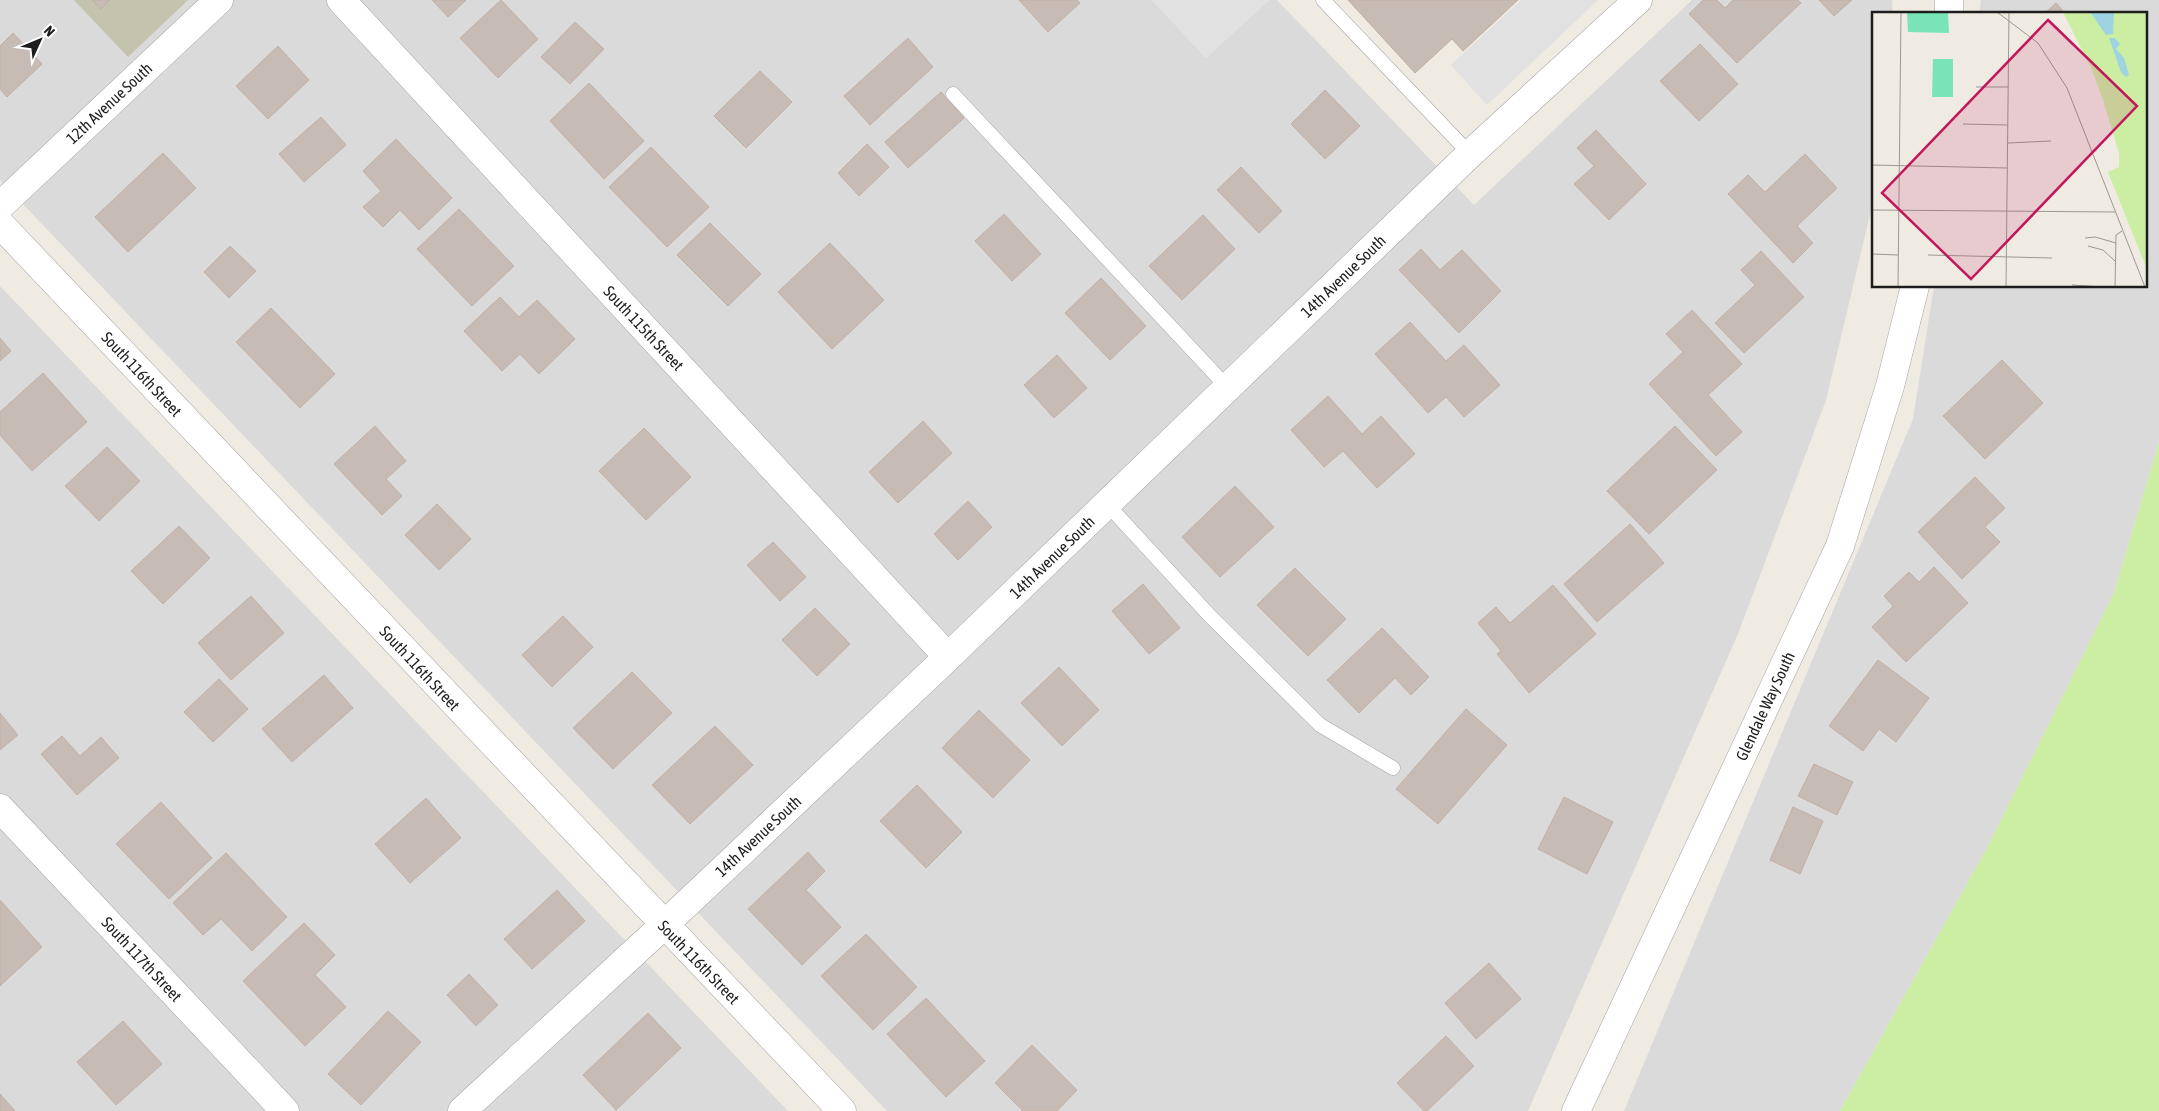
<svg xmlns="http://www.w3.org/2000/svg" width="2159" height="1111" viewBox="0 0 2159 1111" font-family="'Asap Condensed',sans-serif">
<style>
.residential{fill:#dbdada}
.construction{fill:#c4c3ad}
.grass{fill:#cbeea3}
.parking{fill:#e1e1e1}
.building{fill:#c7bcb5;stroke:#c2afa3}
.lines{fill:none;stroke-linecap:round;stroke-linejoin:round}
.service-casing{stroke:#a4a4a4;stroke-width:15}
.minor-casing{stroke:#a4a4a4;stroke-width:29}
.tertiary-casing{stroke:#a4a4a4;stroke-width:29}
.service{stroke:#fff;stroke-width:14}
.minor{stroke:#fff;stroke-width:28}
.tertiary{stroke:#fff;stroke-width:28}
.labels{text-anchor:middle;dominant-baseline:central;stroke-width:4.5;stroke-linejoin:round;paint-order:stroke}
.street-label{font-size:16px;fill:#1d1d1d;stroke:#fff}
.inset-road{fill:none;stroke:#9b9893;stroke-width:1}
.view{fill:#c2185b;fill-opacity:0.15;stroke:#c2185b;stroke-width:2.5}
.inset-edge{fill:none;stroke:#1d1d1d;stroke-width:2.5}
</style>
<rect width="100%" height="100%" fill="#efeae2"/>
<path class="residential" d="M0,0H1152L1206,58L1269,0H1277L1474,205L1692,0H1892L1893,14H1873V202L1826,400L1738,634L1528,1111H887L0,180Z
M1981,0H2159V442L2114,593L1987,848L1840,1111H1624L1913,419L1934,286H2145V14H1979Z
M0,286L788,1111H0Z"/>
<path class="construction" d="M74,0H188L128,57Z"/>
<path class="grass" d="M2159,442V1111H1840L1987,848L2114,593Z"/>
<path class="parking" d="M1152,0H1269L1206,58Z
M1521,0H1598L1487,105L1451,65Z"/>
<path class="building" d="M92,0H110L101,9Z
M432,0H466L448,17Z
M501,0L538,39L498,78L460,38Z
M1019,0H1077L1080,3L1048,32Z
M1348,0H1518L1463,51L1452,39L1415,73Z
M1703,0H1717L1725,8L1733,0H1798L1801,3L1737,63L1689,14Z
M1819,0H1852L1834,16Z
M2056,3L2066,14H2044Z
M575,22L604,49L570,84L541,57Z
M13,33L42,64L7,97L0,89V46Z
M908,38L933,67L870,125L844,96Z
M1700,44L1738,84L1699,121L1660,81Z
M278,46L309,80L268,119L236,86Z
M760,71L792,102L746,148L714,116Z
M589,83L644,141L604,179L550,121Z
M1325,90L1360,126L1325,159L1291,124Z
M941,92L964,118L908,168L885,142Z
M321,117L346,145L304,182L279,154Z
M1596,130L1646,184L1609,220L1574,184L1594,166L1577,148Z
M396,139L452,198L419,230L400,210L383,227L363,207L381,191L363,171Z
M867,144L889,167L859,196L838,173Z
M651,147L709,207L667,247L609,187Z
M163,153L196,188L128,252L95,217Z
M1805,154L1837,188L1797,226L1813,243L1793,263L1728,194L1748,175L1765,192Z
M1241,167L1282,211L1259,233L1217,190Z
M459,209L514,266L472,306L417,249Z
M1004,214L1041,254L1012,281L975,241Z
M1203,215L1235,249L1182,300L1149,266Z
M710,223L761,274L728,306L677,255Z
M830,243L884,300L832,349L778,292Z
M230,246L256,271L229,298L204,272Z
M1421,249L1440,270L1462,250L1501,291L1459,333L1399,270Z
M1761,251L1804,297L1744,353L1715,323L1755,285L1741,270Z
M1101,278L1146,326L1110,360L1065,313Z
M500,297L519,317L537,300L575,339L539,374L520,354L502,371L464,331Z
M271,308L335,374L300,408L236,342Z
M1692,310L1742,364L1708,395L1742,432L1716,456L1649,384L1683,352L1666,334Z
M1410,322L1446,361L1464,345L1500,385L1464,417L1446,397L1428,413L1375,354Z
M0,338L11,351L0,361Z
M1057,355L1087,388L1054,418L1024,385Z
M2002,360L2043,403L1985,459L1943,416Z
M43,373L87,422L32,471L0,435V412Z
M1328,396L1362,434L1381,416L1415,454L1377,488L1343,451L1324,467L1291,430Z
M923,421L952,453L898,503L869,472Z
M375,426L406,461L386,479L402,496L382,515L334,464Z
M1675,426L1717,470L1649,534L1607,491Z
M644,428L691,477L646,520L599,471Z
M107,447L140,481L99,521L65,486Z
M1975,477L2005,508L1985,527L2000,542L1962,579L1918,532Z
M1235,486L1274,527L1220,577L1182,537Z
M968,501L992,527L958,560L934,534Z
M437,504L471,539L439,570L405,535Z
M1630,524L1664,563L1597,622L1564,584Z
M179,526L210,558L163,604L131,571Z
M773,542L806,577L780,601L747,565Z
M1934,567L1968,603L1906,662L1872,627L1893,606L1884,596L1909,572L1919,582Z
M1295,568L1346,619L1308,656L1257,605Z
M1143,584L1180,628L1149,654L1112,611Z
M1553,585L1596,634L1529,693L1497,654L1501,651L1478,623L1496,607L1510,623Z
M251,596L284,633L231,680L198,643Z
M815,608L850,644L817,676L782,640Z
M563,616L593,647L552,687L522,655Z
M1382,628L1429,677L1411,695L1395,678L1359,713L1327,680Z
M1878,660L1929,698L1896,742L1879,729L1863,751L1829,726Z
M1059,667L1099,710L1062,746L1021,703Z
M632,672L672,713L613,769L573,728Z
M324,675L353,708L292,762L262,729Z
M219,679L248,709L213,742L184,712Z
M1466,709L1507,745L1438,824L1396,789Z
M979,710L1030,760L993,798L942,748Z
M0,713L18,735L0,750Z
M715,726L753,765L690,824L652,785Z
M62,736L80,756L101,737L119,758L77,795L41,754Z
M1814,764L1853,782L1837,815L1798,796Z
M917,785L962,832L926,868L880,821Z
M1564,797L1613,822L1587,874L1538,849Z
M426,798L461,838L410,883L375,844Z
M161,802L212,858L169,899L116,844Z
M1793,807L1823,821L1800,874L1770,860Z
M808,852L825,871L806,890L841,927L802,965L748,909Z
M226,853L287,917L252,951L221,919L203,935L173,903Z
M557,890L585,921L532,969L504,939Z
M0,900L42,947L0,986Z
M304,923L335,955L315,975L346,1007L305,1046L243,981Z
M866,934L917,987L873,1030L821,976Z
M1489,963L1521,999L1476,1039L1445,1003Z
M469,974L498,1005L476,1026L447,995Z
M926,998L985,1061L946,1097L887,1034Z
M388,1011L421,1042L361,1105L328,1074Z
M648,1013L681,1048L616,1110L583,1075Z
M123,1021L162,1064L116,1105L77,1062Z
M1446,1036L1474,1066L1427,1111H1424L1397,1083Z
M1032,1045L1077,1090L1057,1111H1023L995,1083Z
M0,1094L15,1111H0Z"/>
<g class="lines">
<defs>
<path id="service" d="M1323,0L1470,154
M953,94L1228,388
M1107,504L1210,616L1320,725L1393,768"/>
<path id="minor" d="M341,0L948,657
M0,206L219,0
M0,808L285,1111
M462,1111L664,925L948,657L1470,154L1638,0"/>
<path id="tertiary" d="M1949,14V0
M0,224L842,1111
M1576,1111L1840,546L1890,386L1915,286"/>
</defs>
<use href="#service" class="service-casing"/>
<use href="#minor" class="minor-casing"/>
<use href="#tertiary" class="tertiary-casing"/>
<use href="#service" class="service"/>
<use href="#minor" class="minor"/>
<use href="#tertiary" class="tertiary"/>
</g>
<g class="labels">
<g class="street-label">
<text transform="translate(109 103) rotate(-43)">12th Avenue South</text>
<text transform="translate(1343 276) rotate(-44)">14th Avenue South</text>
<text transform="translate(644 328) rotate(47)">South 115th Street</text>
<text transform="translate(142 374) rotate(47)">South 116th Street</text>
<text transform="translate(1052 557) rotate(-44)">14th Avenue South</text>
<text transform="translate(420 668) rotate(47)">South 116th Street</text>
<text transform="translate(1765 706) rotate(-65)">Glendale Way South</text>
<text transform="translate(758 836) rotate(-43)">14th Avenue South</text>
<text transform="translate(142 959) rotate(47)">South 117th Street</text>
<text transform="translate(699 962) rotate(46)">South 116th Street</text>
</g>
</g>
<g transform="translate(1872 12)">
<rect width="275" height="275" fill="#efeae2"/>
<path d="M191,0H275V257L236,160L247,155V141L231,88L220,58Z" fill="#cbeea3"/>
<path d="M35,0H76L77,21L36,20ZM61,47H81V85H60Z" fill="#79e5b7"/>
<path d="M218,0H242L241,22L234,23ZM237,26H243L248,32L244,37L252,46L257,63L254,65L249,60Z" fill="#9ed4e1"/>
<path class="inset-road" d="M125,0L166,31L195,76L273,275M104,75H136M91,112L136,113M136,131L179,129M0,153L135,156M0,198L243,200M213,226L223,225L244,231M216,234L231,238L243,249M0,242L26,243M56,243L180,246M200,273L231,275M26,275L29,0M134,275L137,0M243,275L244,223L250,219"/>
<path class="view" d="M176,8L265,94L99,267L10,181Z"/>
<rect width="275" height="275" class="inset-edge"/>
</g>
<g transform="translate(40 40) rotate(46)" stroke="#ffffff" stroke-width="4" paint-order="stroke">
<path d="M0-4L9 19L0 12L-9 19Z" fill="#1d1d1d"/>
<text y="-8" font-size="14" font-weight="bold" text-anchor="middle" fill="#1d1d1d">N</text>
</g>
</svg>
